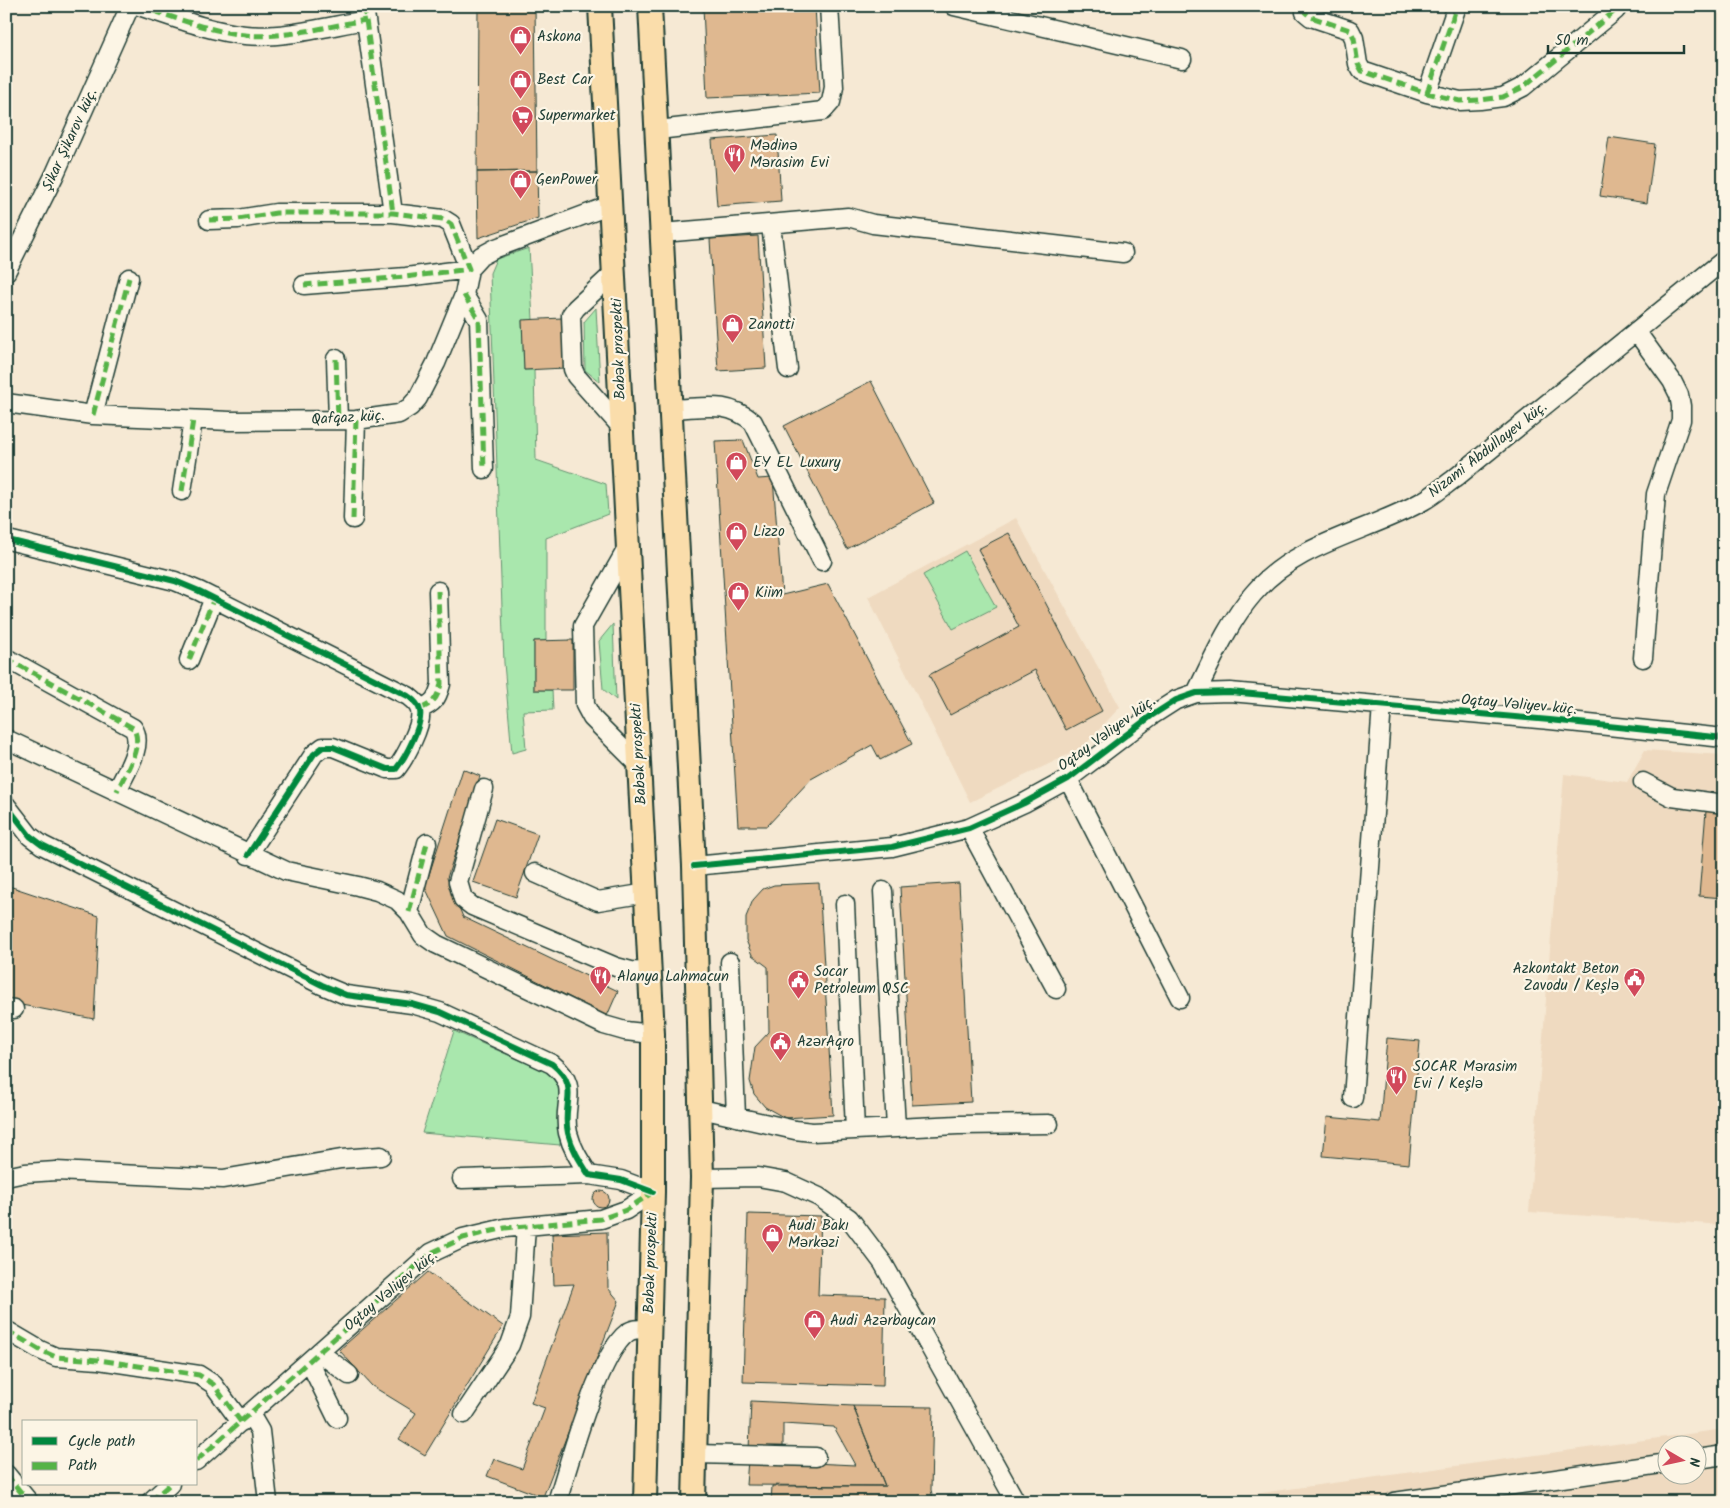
<svg xmlns="http://www.w3.org/2000/svg" width="1730" height="1508" viewBox="0 0 1730 1508" font-family="Kalam,sans-serif">
<style>
.built{fill:#efdac0;fill-rule:evenodd}
.green{fill:#a9e7ad;stroke:#649270}
.building{fill:#dfb890;stroke:#1f3d34}
.lines{fill:none;stroke-linecap:round;stroke-linejoin:round}
.minor-casing{stroke:#1f3d34;stroke-width:21}
.major-casing{stroke:#1f3d34;stroke-width:26}
.minor{stroke:#fcf5e5;stroke-width:18}
.major{stroke:#faddab;stroke-width:22}
.quiet{stroke:#55b346;stroke-width:5;stroke-dasharray:10 5;stroke-linecap:butt}
.cycleway-casing{stroke:#fcf5e5;stroke-width:9}
.cycleway{stroke:#00873e;stroke-width:6}
.labels{text-anchor:middle;dominant-baseline:central;stroke-width:4.5;stroke-linejoin:round;paint-order:stroke}
.poi-label{font-size:15px;fill:#1f3d34;stroke:#fcf5e5;text-anchor:start}
.street-label{font-size:15px;fill:#1f3d34;stroke:#fcf5e5}
</style>
<rect width="100%" height="100%" fill="#f6e9d4"/>
<filter id="ink" filterUnits="userSpaceOnUse"><feTurbulence type="fractalNoise" baseFrequency=".02" numOctaves="2"/><feDisplacementMap in="SourceGraphic" scale="10" xChannelSelector="R" yChannelSelector="G"/><feConvolveMatrix kernelMatrix="1 2 1 2 8 2 1 2 1" color-interpolation-filters="sRGB"/></filter>
<g filter="url(#ink)">
<path class="built" d="M1016,518L1120,707L1082,748L970,802L868,597Z
M1645,750L1724,755V1225L1529,1212L1564,774L1627,782Z
M1724,1429V1502H1196ZM1668,1446H1698V1476H1668Z"/>
<path class="green" d="M529,248L533,320L522,321L524,370H534L536,460L606,484L608,514L546,538V641H534V690H552L553,710L523,711L526,749L512,753L504,663L490,273L496,259Z
M596,308L600,382L585,370L584,322Z
M965,551L996,607L953,629L923,575Z
M613,624L616,700L603,689L599,641Z
M454,1031L549,1073L559,1087L560,1145L422,1133Z"/>
<path class="building" d="M478,6H535L537,171L477,172Z
M703,6H815L820,93L707,98Z
M777,135L781,201L717,206L712,140Z
M1609,137L1655,144L1647,203L1600,196Z
M537,171L538,218L478,238L477,172Z
M758,236L766,368L718,371L710,239Z
M562,318L565,368L524,370L522,320Z
M871,381L934,503L847,549L784,426Z
M743,440L758,479L773,478L782,595L828,584L912,744L880,760L872,745L811,779L767,826H738L715,441Z
M1009,533L1102,711L1066,730L1035,670L950,715L929,675L1019,627L978,549Z
M573,640V690H534V641Z
M463,769L480,776L447,878L463,917L618,991L607,1016L448,936L425,887Z
M1706,811L1724,813V898L1699,896Z
M495,819L538,834L516,897L473,882Z
M819,883L833,1115L785,1118L765,1107L754,1094L750,1081L755,1047L769,1032L768,967L752,955L746,940V917L753,900L763,889L774,885Z
M959,883L971,1102L912,1105L900,887Z
M6,885L99,916L94,1019L6,1002Z
M1387,1038L1420,1041L1409,1164L1323,1156L1327,1117L1380,1122Z
M593 1199a8 8 0 1 1 16 0a8 8 0 1 1-16 0Z
M748,1214L821,1216L818,1295L885,1297L883,1386L743,1382Z
M607,1232L608,1288L619,1301L543,1497L487,1476L494,1459L522,1469L545,1408L531,1403L574,1284L554,1285L552,1234Z
M428,1272L503,1326L425,1455L399,1439L416,1413L372,1386L339,1350Z
M751,1401L853,1406L885,1486L746,1485L748,1460L855,1465L834,1427L783,1424V1451L749,1450Z
M853,1406L933,1407L931,1490L934,1502H771L772,1486H885Z"/>
<g class="lines">
<defs>
<path id="minor" d="M139,6C173,17 209,31 245,35C282,39 329,26 366,20
M364,6L393,213
M954,6L1182,59
M1306,6L1305,12L1311,17L1350,30L1354,38L1358,64L1362,71L1427,93L1460,101L1480,100L1503,97L1523,87L1616,10
M1427,93L1457,6
M658,130L823,111L831,102L834,87L829,6
M209,220L238,219L276,213H393L443,219L451,224L469,269L406,277L304,285
M771,225L788,369
M662,233L848,217L873,224L1123,253
M6,272L54,176L130,6
M615,272L576,308L571,315L573,369L576,376L622,428
M464,295L479,320L484,469
M1636,331L1672,381L1679,395L1681,406V420L1656,494L1643,658
M336,359L338,420
M6,403L93,415L230,421L356,420L399,414L410,407L418,398L436,363L464,295L469,269L481,256L496,248L611,205
M671,409C704,408 726,400 753,422L822,561
M93,415L129,278
M182,491L193,420
M353,519L356,420
M12,541L175,581L199,591L408,696C413,700 419,704 420,711C423,724 405,758 396,769H387L333,747H323L314,754L248,855
M628,547L583,626L585,705L592,718L640,766
M6,658L133,728C145,745 124,775 117,791
M189,660L214,598
M1196,693C1213,659 1228,623 1253,594C1297,542 1366,533 1423,501C1434,495 1444,486 1454,479L1724,260
M420,709C434,703 437,699 441,684L438,591
M6,739L286,871L358,886L377,891L397,900L409,912L423,935L436,944L604,1025L625,1031L653,1034
M1068,779L1180,998
M1643,782L1672,797L1724,804
M484,789L458,882L463,899L472,906L616,967L631,971L650,972
M6,805L30,836L42,845L322,985L346,995L412,1004L440,1012L552,1064C582,1088 561,1103 568,1133C572,1149 580,1161 589,1175L621,1180L653,1192
M969,828L1056,989
M694,866L892,847L969,828L1024,803L1068,779L1151,716L1176,700L1196,693L1230,692L1550,720L1724,738
M535,873L598,901L647,893
M883,891L896,1128
M409,912L427,843
M730,962L736,1117
M6,1008L14,1009
M1353,1098L1382,705
M701,1109L795,1130L812,1132L855,1130L845,904
M855,1130L958,1125L1049,1124
M6,1177L25,1173L56,1171L223,1179L341,1159L381,1156
M702,1178L758,1177L786,1182L819,1197L849,1218L883,1263L1016,1502
M462,1179L589,1175
M6,1330L40,1350L56,1357L99,1360L199,1375L213,1384L241,1422
M319,1352L349,1375
M309,1361L337,1418
M250,1414L260,1431L268,1502
M464,1414L510,1345L520,1317L526,1226
M695,1454L816,1457
M1698,1459L1724,1455
M196,1461L431,1253L463,1238L505,1228L601,1219L626,1210L653,1192
M6,1474L29,1502
M150,1502L170,1484
M557,1502C569,1464 598,1355 627,1333C633,1328 642,1329 649,1329
M1394,1502L1668,1463"/>
<path id="major" d="M600,6L653,1034V1192L645,1502
M650,6L694,866L702,1178L694,1502"/>
</defs>
<use href="#minor" class="minor-casing"/>
<use href="#major" class="major-casing"/>
<use href="#minor" class="minor"/>
<use href="#major" class="major"/>
<path class="quiet" d="M139,6C173,17 209,31 245,35C282,39 329,26 366,20
M364,6L393,213
M1306,6L1305,12L1311,17L1350,30L1354,38L1358,64L1362,71L1427,93L1460,101L1480,100L1503,97L1523,87L1616,10
M1427,93L1457,6
M209,220L238,219L276,213H393L443,219L451,224L469,269L406,277L304,285
M464,295L479,320L484,469
M336,359L338,420
M93,415L129,278
M182,491L193,420
M353,519L356,420
M6,658L133,728C145,745 124,775 117,791
M189,660L214,598
M420,709C434,703 437,699 441,684L438,591
M409,912L427,843
M6,1330L40,1350L56,1357L99,1360L199,1375L213,1384L241,1422
M196,1461L431,1253L463,1238L505,1228L601,1219L626,1210L653,1192
M6,1474L29,1502
M150,1502L170,1484"/>
<defs>
<path id="cycleway" d="M12,541L175,581L199,591L408,696C413,700 419,704 420,711C423,724 405,758 396,769H387L333,747H323L314,754L248,855
M6,805L30,836L42,845L322,985L346,995L412,1004L440,1012L552,1064C582,1088 561,1103 568,1133C572,1149 580,1161 589,1175L621,1180L653,1192
M694,866L892,847L969,828L1024,803L1068,779L1151,716L1176,700L1196,693L1230,692L1550,720L1724,738"/>
</defs>
<use href="#cycleway" class="cycleway-casing"/>
<use href="#cycleway" class="cycleway"/>
</g>
</g>
<defs>
<symbol id="shop-pin" viewBox="-11 -11 22 30"><path d="M0 17L-7.5 6A9.5 9.5 0 1 1 7.5 6Z" fill="#d1495b" stroke="#fcf5e5"/><path d="M-5-2.5h2.3a2.7 3.5 0 0 1 5.4 0H5L5.5 6h-11ZM-1.5-2.5h3a1.5 2.3 0 0 0-3 0Z" fill="#fff"/></symbol>
<symbol id="supermarket-pin" viewBox="-11 -11 22 30"><path d="M0 17L-7.5 6A9.5 9.5 0 1 1 7.5 6Z" fill="#d1495b" stroke="#fcf5e5"/><path d="M-6-5.5h2.5l.6 2H6L4.5 2H-2.5L-4.4-4H-6ZM-1.5 3.2a1.3 1.3 0 1 0 .1 0ZM3 3.2a1.3 1.3 0 1 0 .1 0Z" fill="#fff"/></symbol>
<symbol id="restaurant-pin" viewBox="-11 -11 22 30"><path d="M0 17L-7.5 6A9.5 9.5 0 1 1 7.5 6Z" fill="#d1495b" stroke="#fcf5e5"/><path d="M-5-6h1v4h1v-4h1v4h1v-4h1v5L-1.5 .5V6h-2V.5L-5-1ZM5-6V6H3V1.5H1.5Q1.5-4 5-6Z" fill="#fff"/></symbol>
<symbol id="civic-pin" viewBox="-11 -11 22 30"><path d="M0 17L-7.5 6A9.5 9.5 0 1 1 7.5 6Z" fill="#d1495b" stroke="#fcf5e5"/><path d="M-.6-6.5H3V-4.5H.6V-3L4-1V1h2V6H-6V1h2V-1L-.6-3ZM-1.2 2.5V6h2.4V2.5Z" fill="#fff"/></symbol>
</defs>
<g fill-rule="evenodd">
<use href="#shop-pin" x="508" y="24" width="25" height="34"/>
<use href="#shop-pin" x="508" y="68" width="25" height="34"/>
<use href="#supermarket-pin" x="510" y="104" width="25" height="34"/>
<use href="#restaurant-pin" x="722" y="142" width="25" height="34"/>
<use href="#shop-pin" x="508" y="168" width="25" height="34"/>
<use href="#shop-pin" x="720" y="312" width="25" height="34"/>
<use href="#shop-pin" x="724" y="450" width="25" height="34"/>
<use href="#shop-pin" x="724" y="520" width="25" height="34"/>
<use href="#shop-pin" x="726" y="580" width="25" height="34"/>
<use href="#restaurant-pin" x="588" y="964" width="25" height="34"/>
<use href="#civic-pin" x="1622" y="966" width="25" height="34"/>
<use href="#civic-pin" x="786" y="968" width="25" height="34"/>
<use href="#civic-pin" x="768" y="1030" width="25" height="34"/>
<use href="#restaurant-pin" x="1384" y="1064" width="25" height="34"/>
<use href="#shop-pin" x="760" y="1222" width="25" height="34"/>
<use href="#shop-pin" x="802" y="1308" width="25" height="34"/>
</g>
<g class="labels">
<g class="poi-label">
<text x="537" y="37">Askona</text>
<text x="537" y="80">Best Car</text>
<text x="538" y="116">Supermarket</text>
<text x="750" y="146">Mədinə<tspan x="750" dy="17">Mərasim Evi</tspan></text>
<text x="536" y="180">GenPower</text>
<text x="748" y="325">Zanotti</text>
<text x="753" y="463">EY EL Luxury</text>
<text x="753" y="532">Lizzo</text>
<text x="755" y="593">Kiim</text>
<text x="1619" y="969" text-anchor="end">Azkontakt Beton<tspan x="1619" dy="17">Zavodu / Keşlə</tspan></text>
<text x="814" y="972">Socar<tspan x="814" dy="17">Petroleum QSC</tspan></text>
<text x="617" y="977">Alanya Lahmacun</text>
<text x="797" y="1042">AzərAqro</text>
<text x="1413" y="1067">SOCAR Mərasim<tspan x="1413" dy="17">Evi / Keşlə</tspan></text>
<text x="788" y="1226">Audi Bakı<tspan x="788" dy="17">Mərkəzi</tspan></text>
<text x="830" y="1321">Audi Azərbaycan</text>
</g>
<g class="street-label">
<text transform="translate(70 140) rotate(-65)">Şikar Şikarov küç.</text>
<text transform="translate(619 349) rotate(-92)">Babək prospekti</text>
<text transform="translate(348 418) rotate(-3)">Qafqaz küç.</text>
<text transform="translate(1488 450) rotate(-38)">Nizami Abdullayev küç.</text>
<text transform="translate(1519 705) rotate(5)">Oqtay Vəliyev küç.</text>
<text transform="translate(1107 734) rotate(-36)">Oqtay Vəliyev küç.</text>
<text transform="translate(639 754) rotate(-93)">Babək prospekti</text>
<text transform="translate(651 1263) rotate(-88)">Babək prospekti</text>
<text transform="translate(391 1291) rotate(-40)">Oqtay Vəliyev küç.</text>
</g>
</g>
<rect width="1730" height="1508" fill="none" stroke="#fcf5e5" stroke-width="25"/>
<rect x="12" y="12" width="1705" height="1483" fill="none" stroke="#1f3d34" stroke-width="2" filter="url(#ink)"/>
<rect x="22" y="1420" width="175" height="65" fill="#fcf5e5" stroke="#a4ab9e"/>
<rect x="32" y="1437" width="25" height="8" fill="#00873e" stroke="#a4ab9e"/>
<text x="68" y="1446" font-size="15" fill="#1f3d34">Cycle path</text>
<rect x="32" y="1462" width="25" height="8" fill="#55b346" stroke="#a4ab9e"/>
<text x="68" y="1470" font-size="15" fill="#1f3d34">Path</text>
<g transform="translate(1682 1460) rotate(99)"><circle r="24" fill="#fcf5e5" stroke="#a4ab9e"/>
<path d="M0-4L9 19L0 12L-9 19Z" fill="#d1495b"/>
<text y="-8" font-size="14" font-weight="bold" text-anchor="middle" fill="#1f3d34">N</text>
</g>
<path d="M1548 45v8h136v-8" fill="none" stroke="#1f3d34" stroke-width="2.5"/>
<text x="1555" y="45" font-size="15" fill="#1f3d34" stroke="#fcf5e5" stroke-width="4" paint-order="stroke">50 m</text>
</svg>
